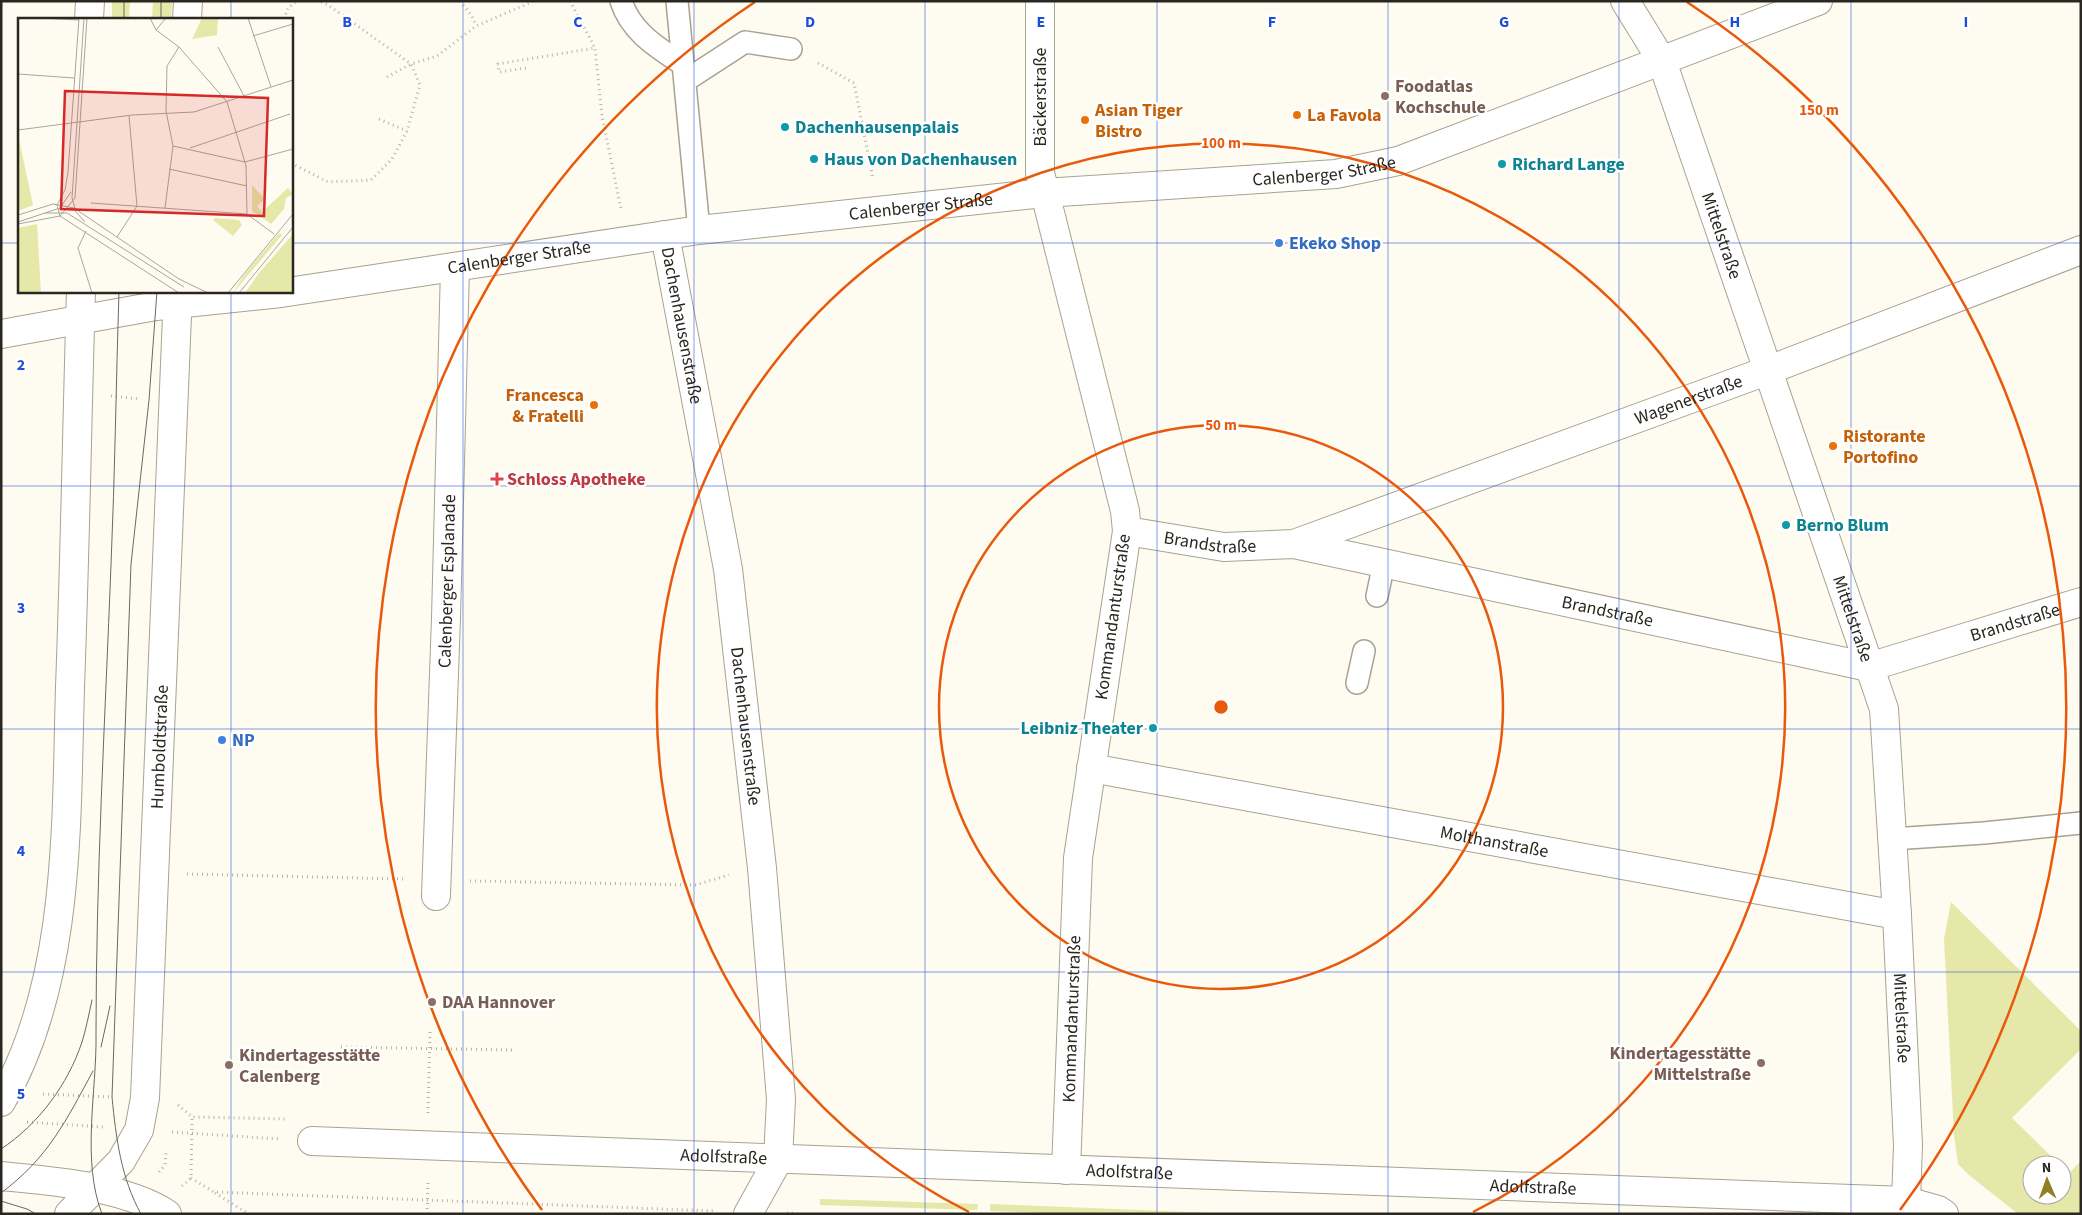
<svg xmlns="http://www.w3.org/2000/svg" width="2082" height="1215" viewBox="0 0 2082 1215" font-family="'Source Sans 3',sans-serif">
<style>
.green{fill:#e5e8a9}
.lines{fill:none;stroke-linecap:round;stroke-linejoin:round}
.service-casing{stroke:#a8a291;stroke-width:24}
.pedestrian-casing{stroke:#a8a291;stroke-width:30}
.minor-casing{stroke:#a8a291;stroke-width:30}
.tertiary-casing{stroke:#a8a291;stroke-width:30}
.path{stroke:#b6b4aa;stroke-width:3;stroke-dasharray:1 4;stroke-linecap:butt}
.service{stroke:#fff;stroke-width:21}
.pedestrian{stroke:#fff;stroke-width:28}
.minor{stroke:#fff;stroke-width:28}
.tertiary{stroke:#fff;stroke-width:28}
.tram{stroke:#6a6860;stroke-width:1}
.grid{fill:none;stroke:#1d4ed8;stroke-width:1;stroke-opacity:0.55}
.ring{fill:none;stroke:#e8590c;stroke-width:2.5}
.education-dot{fill:#8d6e63;stroke:#fff;stroke-width:2}
.food-dot{fill:#e8710a;stroke:#fff;stroke-width:2}
.culture-dot{fill:#0f9aa8;stroke:#fff;stroke-width:2}
.shop-dot{fill:#3f7fe0;stroke:#fff;stroke-width:2}
.health-dot{fill:#e0444e;stroke:#fff;stroke-width:2}
.labels{text-anchor:middle;dominant-baseline:central;stroke-width:5;stroke-linejoin:round;paint-order:stroke}
.education-label{font-size:18px;font-weight:bold;fill:#785e54;stroke:#fff;text-anchor:start}
.street-label{font-size:18px;fill:#292720;stroke:#fff}
.food-label{font-size:18px;font-weight:bold;fill:#c56008;stroke:#fff;text-anchor:start}
.culture-label{font-size:18px;font-weight:bold;fill:#0d838f;stroke:#fff;text-anchor:start}
.shop-label{font-size:18px;font-weight:bold;fill:#366cbe;stroke:#fff;text-anchor:start}
.health-label{font-size:18px;font-weight:bold;fill:#be3a42;stroke:#fff;text-anchor:start}
.inset-road{fill:none;stroke:#a9a69d;stroke-width:1}
.view{fill:#d62828;fill-opacity:0.15;stroke:#d62828;stroke-width:2.5}
.inset-edge{fill:none;stroke:#292720;stroke-width:2.5}
.grid-label{font-size:16px;text-anchor:middle;font-weight:bold;fill:#1d4ed8;stroke:#fff;stroke-width:5;stroke-linejoin:round;paint-order:stroke}
.centre{fill:#e8590c;stroke:#fff;stroke-width:2.5}
.ring-label{font-size:15px;text-anchor:middle;font-weight:bold;fill:#e8590c;stroke:#fff;stroke-width:5;stroke-linejoin:round;paint-order:stroke}
</style>
<rect width="100%" height="100%" fill="#fefbf0"/>
<path class="green" d="M112,1H130L129,19H112Z
M153,1H172L171,19H152Z
M1951,902L2081,1031V1049L2012,1118L2060,1165H2032V1195H2062V1167L2069,1173L2081,1161V1214H2018L1969,1175L1958,1164L1954,1135L1944,939Z
M820,1199L978,1204L977,1210L820,1205Z
M990,1204L1239,1214H1071L990,1211Z"/>
<g class="lines">
<defs>
<path id="service" d="M621,1C631,32 657,47 682,64
M677,1L699,230
M685,81L745,42L791,49
M1377,596L1384,563
M1357,683L1364,651
M1892,839L1984,833L2081,823"/>
<g id="pedestrian">
<path id="s1" d="M436,896L446,618L455,267"/>
</g>
<g id="minor">
<path d="M1040,1V173L1125,511L1127,531L1078,858L1066,1170"/>
<path id="s2" d="M1625,1L1662,61L1884,709L1897,915L1908,1145L1906,1201"/>
<path id="s3" d="M665,235L728,569L762,868L781,1099L778,1160L748,1214"/>
<path id="s4" d="M1,334L156,306L281,293L699,230L1044,193L1336,174L1398,161L1818,1"/>
<path id="s5" d="M1127,531L1224,547L1294,544L1869,667L2081,602"/>
<path id="s6" d="M1294,544L1769,370L2081,250"/>
<path id="s7" d="M1091,768L1897,915"/>
<path id="s8" d="M312,1141L1906,1201L1938,1210L1944,1214"/>
</g>
<g id="tertiary">
<path d="M89,19L90,1"/>
<path d="M187,19L188,1"/>
<path d="M1,1102C71,982 66,822 70,687C75,555 77,423 81,291"/>
<path d="M1,1176C52,1181 124,1186 167,1214"/>
<path id="s9" d="M69,1214L121,1161L139,1130L145,1098L178,291"/>
</g>
</defs>
<use href="#service" class="service-casing"/>
<use href="#pedestrian" class="pedestrian-casing"/>
<use href="#minor" class="minor-casing"/>
<use href="#tertiary" class="tertiary-casing"/>
<path class="path" d="M460,1L472,16L476,26
M570,1L595,48
M284,19L288,8L297,1
M818,63L854,83L873,179
M526,68L499,72L498,64L595,48L602,116L621,209
M387,77L411,64L437,56L476,26L534,1
M379,119L407,131
M291,163L328,182L371,180L392,159L407,131L420,85L411,64L328,5L319,1
M111,396L140,399
M187,874L404,879
M470,881L695,885L729,875
M341,1047L513,1050
M43,1094L112,1097
M178,1105L192,1117L287,1119
M428,1113L430,1031
M27,1122L103,1127
M172,1132L280,1139
M159,1172L165,1165L166,1153
M191,1178L214,1192L716,1211
M182,1186L191,1178L192,1117
M215,1193L249,1214
M787,1213L798,1214
M427,1214L428,1179"/>
<use href="#service" class="service"/>
<use href="#pedestrian" class="pedestrian"/>
<use href="#minor" class="minor"/>
<use href="#tertiary" class="tertiary"/>
<path class="tram" d="M124,19V1
M161,19V1
M101,1047L110,1006
M1,1149C39,1124 68,1084 82,1042C86,1029 89,1014 92,1000
M1,1193C48,1158 66,1121 93,1071
M1,1201L27,1209L36,1214
M102,1214C81,1160 97,1091 96,1034C96,878 105,721 111,565C115,474 116,383 119,291
M141,1214C121,1178 116,1138 112,1097L131,564L149,400L157,291"/>
</g>
<path class="grid" d="M231,1V19M463,1V1214M694,1V1214M925,1V1214M1157,1V1214M1388,1V1214M1619,1V1214M1851,1V1214M1,243H19M291,243H2081M231,291V1214M1,486H2081M1,729H2081M1,972H2081"/>
<g class="ring">
<circle cx="1221" cy="707" r="282"/>
<path d="M969 1212A564 564 0 1 1 1473 1212"/>
<path d="M542 1210A845 845 0 0 1 755 2M1687 2A845 845 0 0 1 1900 1210"/>
</g>
<g class="education-dot">
<circle cx="1385" cy="96" r="5"/>
<circle cx="432" cy="1002" r="5"/>
<circle cx="1761" cy="1063" r="5"/>
<circle cx="229" cy="1065" r="5"/>
</g>
<g class="food-dot">
<circle cx="1297" cy="115" r="5"/>
<circle cx="1085" cy="120" r="5"/>
<circle cx="594" cy="405" r="5"/>
<circle cx="1833" cy="446" r="5"/>
</g>
<g class="culture-dot">
<circle cx="785" cy="127" r="5"/>
<circle cx="814" cy="159" r="5"/>
<circle cx="1502" cy="164" r="5"/>
<circle cx="1786" cy="525" r="5"/>
<circle cx="1153" cy="728" r="5"/>
</g>
<g class="shop-dot">
<circle cx="1279" cy="243" r="5"/>
<circle cx="222" cy="740" r="5"/>
</g>
<path class="health-dot" d="M494.5 471.5h5v5h5v5h-5v5h-5v-5h-5v-5h5z"/>
<g class="labels">
<g class="education-label">
<text x="1395" y="86">Foodatlas<tspan x="1395" dy="21">Kochschule</tspan></text>
<text x="442" y="1002">DAA Hannover</text>
<text x="1751" y="1053" text-anchor="end">Kindertagesstätte<tspan x="1751" dy="21">Mittelstraße</tspan></text>
<text x="239" y="1055">Kindertagesstätte<tspan x="239" dy="21">Calenberg</tspan></text>
</g>
<g class="street-label">
<text transform="translate(1040 97) rotate(-90)">Bäckerstraße</text>
<text stroke="none"><textPath href="#s4" startOffset="1334">Calenberger Straße</textPath></text>
<text stroke="none"><textPath href="#s4" startOffset="929">Calenberger Straße</textPath></text>
<text stroke="none"><textPath href="#s2" startOffset="255">Mittelstraße</textPath></text>
<text stroke="none"><textPath href="#s4" startOffset="524">Calenberger Straße</textPath></text>
<text stroke="none"><textPath href="#s3" startOffset="92">Dachenhausenstraße</textPath></text>
<text stroke="none"><textPath href="#s6" startOffset="420">Wagenerstraße</textPath></text>
<text stroke="none"><textPath href="#s5" startOffset="84">Brandstraße</textPath></text>
<text stroke="none"><textPath href="#s1" startOffset="315">Calenberger Esplanade</textPath></text>
<text stroke="none"><textPath href="#s5" startOffset="489">Brandstraße</textPath></text>
<text transform="translate(1113 617) rotate(-82)">Kommandanturstraße</text>
<text stroke="none"><textPath href="#s2" startOffset="660">Mittelstraße</textPath></text>
<text stroke="none"><textPath href="#s5" startOffset="909">Brandstraße</textPath></text>
<text stroke="none"><textPath href="#s3" startOffset="498">Dachenhausenstraße</textPath></text>
<text stroke="none"><textPath href="#s9" startOffset="494">Humboldtstraße</textPath></text>
<text stroke="none"><textPath href="#s7" startOffset="410">Molthanstraße</textPath></text>
<text stroke="none"><textPath href="#s2" startOffset="1065">Mittelstraße</textPath></text>
<text transform="translate(1072 1019) rotate(-88)">Kommandanturstraße</text>
<text stroke="none"><textPath href="#s8" startOffset="412">Adolfstraße</textPath></text>
<text stroke="none"><textPath href="#s8" startOffset="818">Adolfstraße</textPath></text>
<text stroke="none"><textPath href="#s8" startOffset="1222">Adolfstraße</textPath></text>
</g>
<g class="food-label">
<text x="1095" y="110">Asian Tiger<tspan x="1095" dy="21">Bistro</tspan></text>
<text x="1307" y="115">La Favola</text>
<text x="584" y="395" text-anchor="end">Francesca<tspan x="584" dy="21">&amp; Fratelli</tspan></text>
<text x="1843" y="436">Ristorante<tspan x="1843" dy="21">Portofino</tspan></text>
</g>
<g class="culture-label">
<text x="795" y="127">Dachenhausenpalais</text>
<text x="824" y="159">Haus von Dachenhausen</text>
<text x="1512" y="164">Richard Lange</text>
<text x="1796" y="525">Berno Blum</text>
<text x="1143" y="728" text-anchor="end">Leibniz Theater</text>
</g>
<g class="shop-label">
<text x="1289" y="243">Ekeko Shop</text>
<text x="232" y="740">NP</text>
</g>
<g class="health-label">
<text x="507" y="479">Schloss Apotheke</text>
</g>
</g>
<g transform="translate(18 18)">
<rect width="275" height="275" fill="#fefbf0"/>
<path d="M184,0H200L199,17L174,21ZM0,117L15,187L0,193ZM234,167L247,181L239,188L244,194L270,170L275,176L268,180L266,191L253,206L234,193ZM197,200L221,202L224,207L215,218L195,202ZM19,206L23,275H0V210ZM261,215L264,217L215,275L226,257ZM275,216V275H227L241,255Z" fill="#e5e8a9"/>
<path class="inset-road" d="M21,0L61,2M66,0L54,180L58,194L67,204M132,0L138,12L161,29L209,84L228,148L229,196M230,0L253,69M138,12L148,0M235,18L275,6M200,29L226,78M0,56L56,60M0,112L114,97L176,94L275,62M155,128L227,144L275,131M172,130L272,96M151,151L229,168M73,185L229,196L256,216M147,190L155,128L148,93L149,48L161,29M27,195H49L166,269M0,197L35,186L56,190L161,261L190,275M42,198L57,180L69,0M42,198L39,187L47,172L50,154L61,0M0,204L42,190L53,174M0,206L42,198L161,275M68,213L60,230L74,275M99,219L119,188L111,98M210,275L275,196M221,275L275,209"/>
<path class="view" d="M47,73L250,80L246,198L43,191Z"/>
<rect width="275" height="275" class="inset-edge"/>
</g>
<g class="grid-label">
<text x="347" y="27">B</text>
<text x="578" y="27">C</text>
<text x="810" y="27">D</text>
<text x="1041" y="27">E</text>
<text x="1272" y="27">F</text>
<text x="1504" y="27">G</text>
<text x="1735" y="27">H</text>
<text x="1966" y="27">I</text>
<text x="21" y="370">2</text>
<text x="21" y="613">3</text>
<text x="21" y="856">4</text>
<text x="21" y="1099">5</text>
</g>
<circle cx="1221" cy="707" r="8" class="centre"/>
<g class="ring-label">
<text x="1819" y="115">150 m</text>
<text x="1221" y="148">100 m</text>
<text x="1221" y="430">50 m</text>
</g>
<rect width="2082" height="1215" fill="none" stroke="#292720" stroke-width="5"/>
<g transform="translate(2047 1180) rotate(358)"><circle r="24" fill="#ffffff" stroke="#a9a9a6"/>
<path d="M0-4L9 19L0 12L-9 19Z" fill="#917f26"/>
<text y="-8" font-size="14" font-weight="bold" text-anchor="middle" fill="#292720">N</text>
</g>
</svg>
